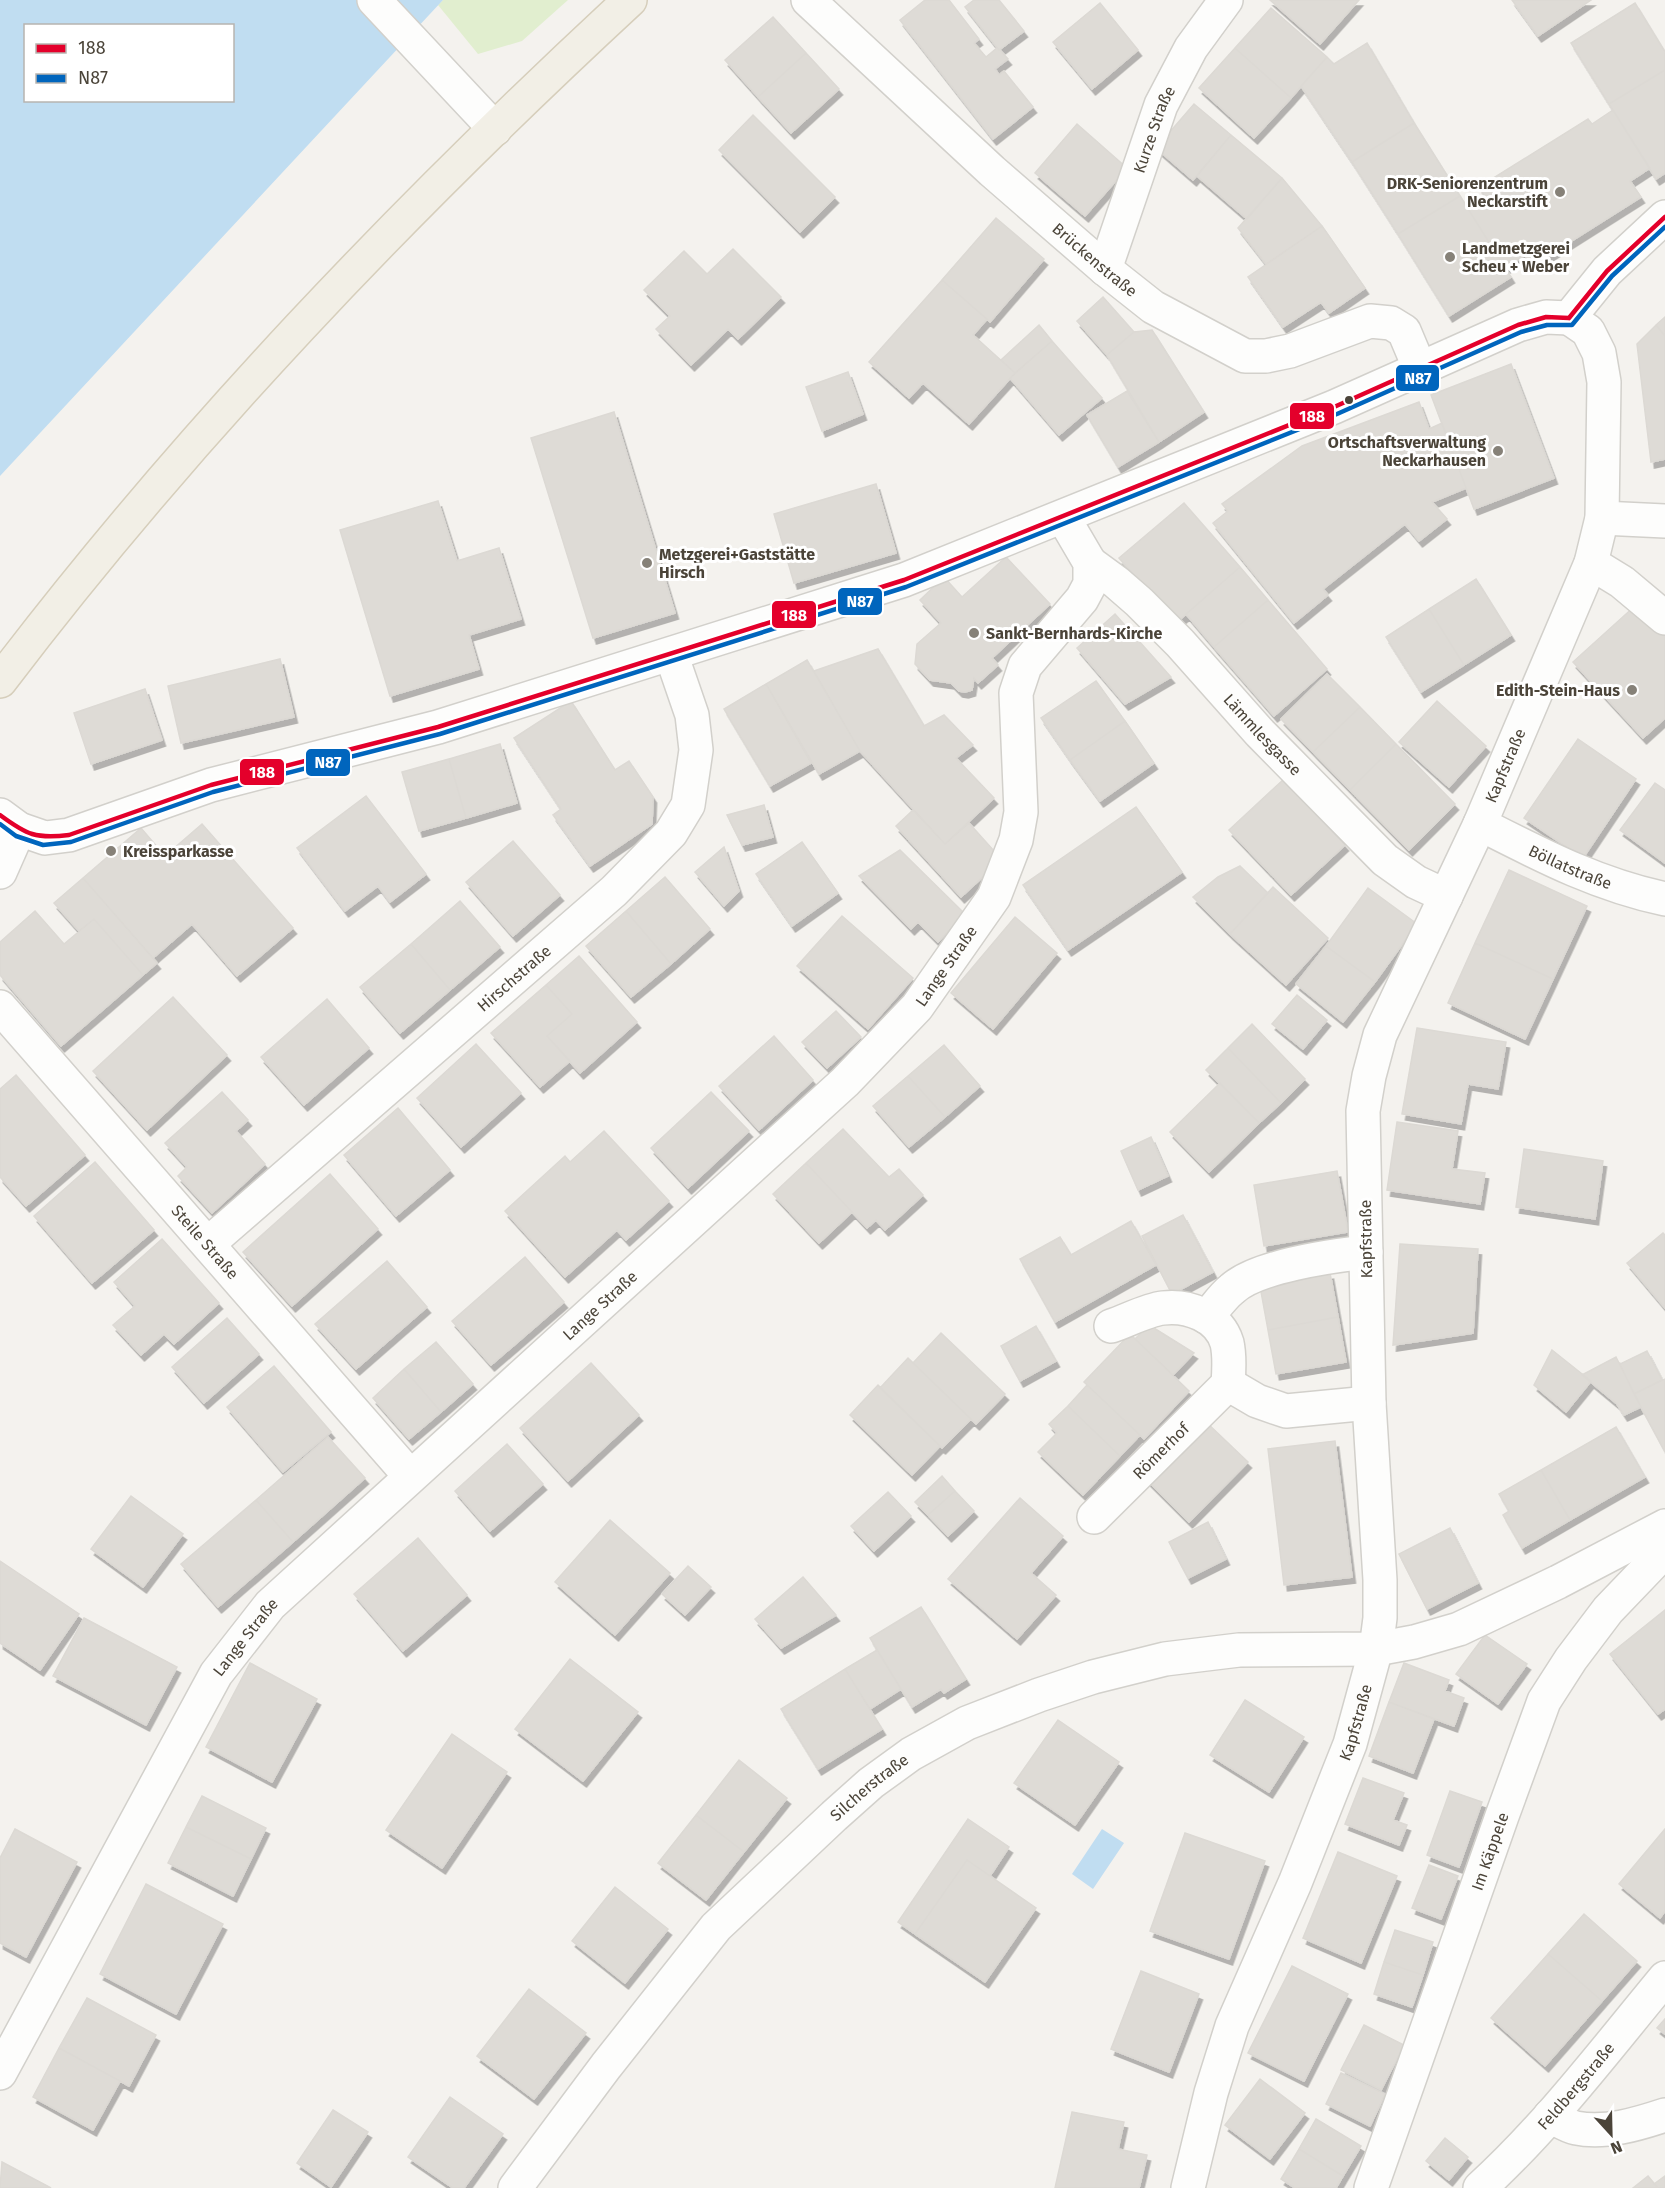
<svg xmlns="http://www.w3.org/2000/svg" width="1665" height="2188" viewBox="0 0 1665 2188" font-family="'Fira Sans',sans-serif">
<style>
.green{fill:#e1eecf}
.water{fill:#c0ddf1;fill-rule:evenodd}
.building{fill:#dedbd6;stroke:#dcd9d4;stroke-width:1.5;filter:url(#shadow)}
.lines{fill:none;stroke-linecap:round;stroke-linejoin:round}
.minor-casing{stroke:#d2d0cb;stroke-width:36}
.major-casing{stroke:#d6cebb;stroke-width:36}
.minor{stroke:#fdfdfc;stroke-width:33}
.major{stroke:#f2efe6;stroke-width:33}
.bus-1-casing{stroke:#fff;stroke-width:9}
.bus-2-casing{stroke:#fff;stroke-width:9}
.bus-1{stroke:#e4002b;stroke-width:4.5}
.bus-2{stroke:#0065bd;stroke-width:4.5}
.poi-dot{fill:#868178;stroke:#fff;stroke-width:2}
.bus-dot{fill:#4b4439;stroke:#fff;stroke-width:2}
.labels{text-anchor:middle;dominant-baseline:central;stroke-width:6;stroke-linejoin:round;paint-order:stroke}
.street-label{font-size:16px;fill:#4b4439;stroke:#fff}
.poi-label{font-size:16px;font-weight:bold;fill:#4b4439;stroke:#fff;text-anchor:start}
.line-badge{stroke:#fff;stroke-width:2}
.badge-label{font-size:16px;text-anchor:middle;font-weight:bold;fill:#fff}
</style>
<defs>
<filter id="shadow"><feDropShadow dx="3.5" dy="6" stdDeviation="0" flood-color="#0004"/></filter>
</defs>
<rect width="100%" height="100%" fill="#f4f2ee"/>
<path class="green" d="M443,0H568L522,41L478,54L438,5Z"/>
<path class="water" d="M0,0H443L0,476ZM26,26H232V100H26Z
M1102,1829L1124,1843L1093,1889L1072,1874Z"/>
<path class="building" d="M925,0H949L979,39L974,43L986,57L997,48L1000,50L1008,59L995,69L999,75L1004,71L1033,107L993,139L900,20Z
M974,0H999L1024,31L999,50L965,7Z
M1270,0H1359L1320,44Z
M1512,0H1591L1538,36Z
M1100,3L1138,50L1092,89L1053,42Z
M1635,3L1665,52V70L1609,104L1571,43Z
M1271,8L1327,57L1291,98L1235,48Z
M773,17L806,53L758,97L725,60Z
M1367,43L1414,123L1352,162L1301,86L1327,57L1334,64Z
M1235,48L1291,98L1254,138L1199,88Z
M806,53L839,89L791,133L758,97Z
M1665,70V173L1656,179L1609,104Z
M1194,104L1231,135L1193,180L1156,148Z
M1613,110L1650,168L1630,181L1641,197L1532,266L1525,255L1505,268L1468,209L1486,198L1479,187L1588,119L1592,124Z
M753,115L835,197L800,232L719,150Z
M1414,123L1460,196L1398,234L1352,162Z
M1077,124L1127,168L1085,216L1035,173Z
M1231,135L1282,178L1247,219L1197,176Z
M1282,178L1322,226L1266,264L1238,228Z
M1460,196L1511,277L1449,316L1398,234Z
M996,218L1044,259L990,322L942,280Z
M1322,226L1365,288L1329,313L1321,302L1283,327L1248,277Z
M733,249L781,297L738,339L728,329L691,365L656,329L670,316L644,290L684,251L707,274Z
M942,280L987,319L973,335L1015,373L969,424L923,383L909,398L869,362Z
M1103,297L1134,332L1107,355L1077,321Z
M1665,317V336L1656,325Z
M1039,325L1052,341L1015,373L1001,360Z
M1656,325L1665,336V459L1651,462L1637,344Z
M1152,330L1204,412L1159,442L1107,355L1134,332Z
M1052,341L1102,398L1059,435L1010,378Z
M1511,364L1554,478L1474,509L1431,395Z
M848,372L863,414L822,431L806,387Z
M1127,391L1159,442L1118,467L1087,415Z
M1419,402L1429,429L1442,423L1466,488L1432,502L1447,519L1419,541L1405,524L1323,589L1328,595L1294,623L1213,523L1228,511L1222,504L1302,446Z
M614,412L675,613L593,638L531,438Z
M876,484L896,553L794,583L774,514Z
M438,501L457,561L499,548L521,619L469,635L479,669L390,696L340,530Z
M1184,503L1240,567L1176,623L1119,558Z
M1006,557L1050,604L992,658L998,665L978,683L974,678L972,690L965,692L959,691L951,683L930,680L915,664L917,644L941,623L920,600L944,577L962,597Z
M1240,567L1268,600L1214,647L1186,614Z
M1476,579L1511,635L1464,665L1429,609Z
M1268,600L1327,669L1274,716L1214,647Z
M1636,605L1665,637V718L1643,738L1573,662Z
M1429,609L1464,665L1421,692L1386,637Z
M1115,614L1171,677L1125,704L1077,648Z
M878,649L924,726L944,715L973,745L956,758L994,798L945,844L860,751L814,671Z
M280,659L294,717L181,743L168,686Z
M807,660L860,751L819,774L766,684Z
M1327,674L1360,707L1313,752L1281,719Z
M1096,681L1125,721L1070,760L1041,718Z
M766,684L811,763L770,786L724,709Z
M145,689L162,740L91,764L74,713Z
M571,701L615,770L629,761L653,797L652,824L590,866L553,815L561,809L514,738Z
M1437,701L1486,746L1449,787L1399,742Z
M1360,707L1396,744L1350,790L1313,752Z
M1125,721L1154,763L1100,801L1070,760Z
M1578,739L1636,779L1583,858L1524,818Z
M500,744L517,803L466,818L449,759Z
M1396,744L1455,804L1409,850L1350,790Z
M449,759L466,818L419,831L402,772Z
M1284,779L1345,845L1291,895L1229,830Z
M1655,783L1665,790V863L1620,830Z
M366,796L426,874L390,902L378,886L345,911L297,848Z
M764,805L773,837L742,845L727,815Z
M1136,807L1182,872L1068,950L1023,885Z
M913,810L945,844L969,823L994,851L988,872L961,897L896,826Z
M202,824L293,928L237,976L192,924L153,958L83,878L141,828L165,856Z
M513,841L560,895L513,936L466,882Z
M802,842L838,893L792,926L756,874Z
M724,847L739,891L724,906L695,872Z
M900,850L965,914L938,942L918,922L911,929L859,876Z
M1240,866L1268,893L1230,934L1193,897L1218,877Z
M1509,870L1587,906L1553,979L1475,943Z
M665,877L710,929L671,964L626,911Z
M83,878L157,963L143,975L94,919L79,931L54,903Z
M1273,887L1328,938L1286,985L1230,934Z
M1368,888L1417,924L1375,982L1326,946Z
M460,901L500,947L450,990L411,944Z
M35,911L64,944L94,919L143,975L61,1046L0,975V942Z
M626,911L671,964L631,997L586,946Z
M842,916L913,978L868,1029L797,966Z
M1015,917L1057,953L993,1029L951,993Z
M1475,943L1553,979L1525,1039L1448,1003Z
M411,944L450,990L400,1033L360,987Z
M1326,946L1375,982L1343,1022L1296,984Z
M579,956L637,1022L580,1073L547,1036L572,1014L546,985Z
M546,985L572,1014L547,1036L570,1061L540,1087L491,1033Z
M1297,995L1327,1020L1303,1049L1272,1024Z
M173,997L227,1055L147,1130L93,1071Z
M327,999L369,1048L304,1105L261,1057Z
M836,1011L861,1037L827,1068L802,1042Z
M1252,1024L1305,1079L1281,1103L1228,1048Z
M1417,1028L1506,1042L1498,1089L1468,1084L1461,1124L1402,1114Z
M774,1036L813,1080L759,1130L719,1086Z
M476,1044L521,1093L461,1147L417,1098Z
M944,1045L980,1086L945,1117L908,1076Z
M1228,1048L1281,1103L1259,1123L1206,1070Z
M16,1075L85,1155L26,1206L0,1177V1089Z
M908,1076L945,1117L909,1147L873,1106Z
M1220,1083L1259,1123L1209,1172L1170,1132Z
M222,1092L248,1120L236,1131L265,1164L212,1213L178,1176L187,1167L165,1143Z
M711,1092L749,1131L688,1188L651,1148Z
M398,1108L450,1170L396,1216L344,1155Z
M1397,1122L1458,1131L1452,1169L1485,1173L1480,1204L1387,1190Z
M843,1129L889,1177L899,1169L923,1195L885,1230L876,1220L867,1228L806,1163Z
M604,1131L669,1201L626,1240L617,1230L565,1277L505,1211L565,1156L570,1162Z
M1151,1137L1168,1176L1138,1190L1121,1151Z
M1524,1149L1603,1161L1595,1219L1516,1207Z
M95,1162L154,1230L92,1283L34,1216Z
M806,1163L852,1212L819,1243L773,1194Z
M1337,1171L1348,1232L1264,1246L1254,1185Z
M330,1174L378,1229L292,1306L243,1252Z
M1183,1215L1213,1272L1172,1294L1142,1236Z
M1131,1221L1156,1265L1055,1322L1020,1259L1060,1237L1071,1255Z
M1663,1233L1665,1235V1308L1627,1263Z
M162,1239L219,1303L174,1344L164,1334L141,1355L113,1325L135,1306L114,1282Z
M1400,1244L1478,1249L1473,1333L1393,1345Z
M525,1257L564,1302L491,1365L452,1321Z
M387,1261L427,1307L356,1369L315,1324Z
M1330,1273L1338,1317L1268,1330L1260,1286Z
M1338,1317L1346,1362L1276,1374L1268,1330Z
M227,1318L259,1354L204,1403L172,1367Z
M1149,1325L1194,1353L1173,1375L1135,1339Z
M1036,1326L1056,1361L1020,1381L1001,1346Z
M941,1333L1005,1394L976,1424L913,1363Z
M1130,1334L1189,1391L1144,1439L1084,1382Z
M436,1342L473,1384L441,1412L404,1369Z
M1552,1350L1591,1381L1566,1412L1534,1385Z
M1647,1351L1662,1380L1634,1394L1620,1364Z
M1616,1357L1641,1407L1624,1415L1617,1404L1582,1375Z
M908,1358L971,1419L942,1448L880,1388Z
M591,1363L639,1415L568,1481L520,1428Z
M274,1366L331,1432L283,1472L227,1407Z
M404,1369L441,1412L409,1439L373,1398Z
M1665,1379V1452L1634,1394Z
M878,1385L940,1446L912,1475L850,1415Z
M1087,1385L1140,1435L1120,1456L1068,1406Z
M1068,1406L1120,1456L1083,1495L1038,1452L1057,1433L1049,1424Z
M1205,1421L1248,1462L1189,1522L1147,1480Z
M1616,1427L1645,1477L1570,1520L1541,1470Z
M328,1437L365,1478L293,1542L256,1500Z
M1335,1441L1352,1577L1284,1585L1268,1449Z
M507,1444L543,1484L490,1531L455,1491Z
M1541,1470L1570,1520L1522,1548L1503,1515L1509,1511L1499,1494Z
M942,1476L955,1491L928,1515L915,1502Z
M955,1491L974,1511L948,1536L928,1515Z
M888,1492L911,1516L874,1551L851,1526Z
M131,1496L183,1534L143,1587L91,1549Z
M1020,1498L1063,1536L1031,1573L1056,1595L1017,1639L948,1579Z
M256,1500L293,1542L218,1607L181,1564Z
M610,1520L670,1573L615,1635L555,1582Z
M1208,1522L1226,1559L1188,1578L1169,1542Z
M1450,1528L1478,1583L1427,1609L1399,1554Z
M418,1538L467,1595L403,1651L354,1594Z
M0,1561L79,1614L40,1670L0,1643Z
M688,1566L711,1587L685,1615L662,1594Z
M803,1577L836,1615L781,1648L755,1619Z
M921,1607L966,1679L944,1693L941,1689L912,1707L870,1638Z
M1665,1610V1709L1658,1714L1610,1654Z
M84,1618L177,1667L146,1725L53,1676Z
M1485,1635L1527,1664L1498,1704L1456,1674Z
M877,1650L901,1689L870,1709L845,1669Z
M570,1659L638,1712L583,1781L515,1729Z
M250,1663L317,1699L272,1782L206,1747Z
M1404,1663L1449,1680L1445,1691L1464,1698L1454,1726L1389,1702Z
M845,1669L882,1729L818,1769L781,1709Z
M1245,1700L1304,1737L1269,1792L1210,1755Z
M1389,1702L1434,1719L1413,1773L1369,1756Z
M1058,1720L1119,1762L1075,1825L1014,1783Z
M452,1734L507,1772L442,1868L386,1830Z
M739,1760L787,1798L744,1852L696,1815Z
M1363,1778L1404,1793L1393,1820L1407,1825L1399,1845L1345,1824Z
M1450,1791L1482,1802L1459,1867L1427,1855Z
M202,1796L266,1828L251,1859L186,1827Z
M696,1815L744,1852L706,1900L658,1863Z
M968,1819L1009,1847L990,1876L967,1860L915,1934L898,1922Z
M186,1827L251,1859L233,1896L168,1863Z
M15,1829L77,1862L26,1957L0,1943V1858Z
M1665,1829V1911L1660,1918L1619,1884Z
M1185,1833L1265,1861L1229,1959L1150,1931Z
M1338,1852L1397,1876L1361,1963L1303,1938Z
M967,1860L1036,1908L985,1982L915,1934Z
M1429,1865L1458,1876L1441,1919L1412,1908Z
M146,1884L223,1924L176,2014L100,1974Z
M615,1887L668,1929L625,1983L572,1941Z
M1584,1914L1637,1961L1602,2001L1548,1954Z
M1395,1930L1433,1942L1423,1975L1384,1962Z
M1548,1954L1602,2001L1545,2066L1491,2018Z
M1384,1962L1423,1975L1412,2007L1374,1994Z
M1292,1966L1348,1994L1304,2081L1248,2053Z
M1141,1971L1199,1994L1169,2072L1111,2049Z
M529,1989L586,2033L534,2099L477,2056Z
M87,1998L156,2035L129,2086L59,2048Z
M1665,2019V2034L1657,2028Z
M1364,2025L1404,2045L1381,2090L1341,2070Z
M59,2048L120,2081L93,2130L33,2097Z
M1341,2073L1385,2094L1370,2126L1326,2104Z
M1260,2079L1305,2113L1270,2159L1225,2125Z
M450,2097L503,2134L464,2188H453L408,2157Z
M333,2110L368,2132L331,2187L297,2163Z
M1072,2112L1124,2122L1118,2149L1147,2155L1139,2188H1055Z
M1316,2119L1361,2146L1343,2176L1299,2149Z
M1445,2138L1468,2157L1449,2180L1426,2161Z
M1299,2149L1343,2176L1336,2188H1295L1281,2179Z
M2,2162L51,2188H0Z
M1648,2176L1658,2188H1633Z
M1665,2176V2188H1658L1654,2184Z"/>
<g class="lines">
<defs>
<g id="minor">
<path d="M374,0L495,129"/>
<path id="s1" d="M808,0L992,171L1105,269L1153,307L1245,356H1266L1290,351L1370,321L1391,323L1404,331L1420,369"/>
<path id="s2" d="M1105,269L1161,105L1191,48L1226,0"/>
<path d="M1569,318L1607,271L1665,217"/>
<path d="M1602,518L1665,521"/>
<path id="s3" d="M1090,563L1116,582L1139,602L1180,643L1260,733L1385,860L1416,882L1446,896"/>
<path d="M1591,563L1622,582L1665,618"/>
<path d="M0,815L19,829L45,838L69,835L211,785L438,727L904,580L1334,407L1518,325L1546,317L1569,318"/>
<path id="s4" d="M1480,824C1543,856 1596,884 1665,899"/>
<path d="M0,872L19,829"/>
<path id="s5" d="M0,1007L410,1476"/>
<path id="s6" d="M209,1243L614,891L671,833L688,805L696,750L692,715L671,654"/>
<path d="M1207,1317C1215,1308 1222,1297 1232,1289C1257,1266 1331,1256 1366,1252"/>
<path d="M1228,1384L1257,1401L1286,1411L1369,1403"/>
<path id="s7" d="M1094,1517L1228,1384C1229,1371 1230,1356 1227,1343C1219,1316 1188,1305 1163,1308C1146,1310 1127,1321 1111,1326"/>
<path id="s8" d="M0,2073L216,1674L270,1605L845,1082L917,1007L994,897L1016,840L1021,812L1016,693L1025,666L1082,599L1090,584V563L1063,517"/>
<path d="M1550,2116C1558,2120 1567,2126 1576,2128C1605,2134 1638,2124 1665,2115"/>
<path id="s9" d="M515,2188L606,2066L716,1927L834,1816L871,1783L911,1754L967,1723L1039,1695L1093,1677L1165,1659L1239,1650L1376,1649L1414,1642L1459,1629L1558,1582L1665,1526"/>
<path id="s10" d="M1188,2188L1211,2093L1232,2026L1295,1883L1350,1744L1376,1649L1380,1618V1580L1369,1403L1363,1111L1369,1076L1380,1035L1480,824L1591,563L1602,518L1604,382L1599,353L1588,331L1569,318"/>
<path id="s11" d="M1371,2188L1502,1816L1544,1701L1571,1659L1608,1610L1656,1560L1665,1545"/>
<path id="s12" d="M1480,2188C1549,2125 1606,2049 1665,1978"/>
</g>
<path id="major" d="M0,681C188,434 403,210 630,0"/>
</defs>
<use href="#minor" class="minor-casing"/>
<use href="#major" class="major-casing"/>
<use href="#minor" class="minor"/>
<use href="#major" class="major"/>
<defs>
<path id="bus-1" d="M1569,318L1607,271L1665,217
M0,815C27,835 36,839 69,835L211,785L438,727L904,580L1334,407L1518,325L1546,317L1569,318"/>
<path id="bus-2" d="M0,824L16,836L43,845L71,842L213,792L440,734L906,587L1337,414L1521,332L1547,325H1572L1612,276L1665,227"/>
</defs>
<use href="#bus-1" class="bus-1-casing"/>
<use href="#bus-2" class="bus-2-casing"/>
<use href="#bus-1" class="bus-1"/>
<use href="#bus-2" class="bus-2"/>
</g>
<g class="poi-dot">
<circle cx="1560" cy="192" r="6"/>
<circle cx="1450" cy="257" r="6"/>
<circle cx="1498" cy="451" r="6"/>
<circle cx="647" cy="563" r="6"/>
<circle cx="974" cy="633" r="6"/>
<circle cx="1632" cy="690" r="6"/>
<circle cx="111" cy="851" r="6"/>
</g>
<circle class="bus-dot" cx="1349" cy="400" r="5"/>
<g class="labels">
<g class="street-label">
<text stroke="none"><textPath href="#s2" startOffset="148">Kurze Straße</textPath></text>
<text stroke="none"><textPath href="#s1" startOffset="387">Brückenstraße</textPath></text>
<text stroke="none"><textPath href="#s3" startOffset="244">Lämmlesgasse</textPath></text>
<text stroke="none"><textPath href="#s10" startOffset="1486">Kapfstraße</textPath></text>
<text stroke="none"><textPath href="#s4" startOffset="100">Böllatstraße</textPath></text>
<text stroke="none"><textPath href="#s8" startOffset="1473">Lange Straße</textPath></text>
<text stroke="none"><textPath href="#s6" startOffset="404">Hirschstraße</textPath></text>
<text transform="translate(1366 1239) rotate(-91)">Kapfstraße</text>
<text stroke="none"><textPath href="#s5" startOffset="312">Steile Straße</textPath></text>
<text stroke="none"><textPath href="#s8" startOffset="987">Lange Straße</textPath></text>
<text stroke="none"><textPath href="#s7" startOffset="94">Römerhof</textPath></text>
<text stroke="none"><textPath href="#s8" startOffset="501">Lange Straße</textPath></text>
<text stroke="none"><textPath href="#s10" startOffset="496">Kapfstraße</textPath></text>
<text stroke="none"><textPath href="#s9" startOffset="537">Silcherstraße</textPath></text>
<text stroke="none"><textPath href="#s11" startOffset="357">Im Käppele</textPath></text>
<text stroke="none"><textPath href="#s12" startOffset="140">Feldbergstraße</textPath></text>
</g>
<g class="poi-label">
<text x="1548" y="183" text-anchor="end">DRK-Seniorenzentrum<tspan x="1548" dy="18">Neckarstift</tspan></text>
<text x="1462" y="248">Landmetzgerei<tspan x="1462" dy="18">Scheu + Weber</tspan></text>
<text x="1486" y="442" text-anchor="end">Ortschaftsverwaltung<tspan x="1486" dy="18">Neckarhausen</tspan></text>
<text x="659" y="554">Metzgerei+Gaststätte<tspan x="659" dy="18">Hirsch</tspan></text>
<text x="986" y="633">Sankt-Bernhards-Kirche</text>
<text x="1620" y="690" text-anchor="end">Edith-Stein-Haus</text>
<text x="123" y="851">Kreissparkasse</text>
</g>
</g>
<g class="line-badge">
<rect x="1395" y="364" width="45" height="28" rx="6" fill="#0065bd"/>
<rect x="1289" y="402" width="46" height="28" rx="6" fill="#e4002b"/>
<rect x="837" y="587" width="46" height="29" rx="6" fill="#0065bd"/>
<rect x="771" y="600" width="46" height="29" rx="6" fill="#e4002b"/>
<rect x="305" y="748" width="46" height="29" rx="6" fill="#0065bd"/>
<rect x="239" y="758" width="46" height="28" rx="6" fill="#e4002b"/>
</g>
<g class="badge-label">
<text x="1418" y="384">N87</text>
<text x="1312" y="422">188</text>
<text x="860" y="607">N87</text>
<text x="794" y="621">188</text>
<text x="328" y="768">N87</text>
<text x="262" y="778">188</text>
</g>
<rect x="24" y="24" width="210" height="78" fill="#ffffff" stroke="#b7b4b0" stroke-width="1.5"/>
<rect x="36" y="44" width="30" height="9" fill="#e4002b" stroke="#b7b4b0" stroke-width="1.5"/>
<text x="78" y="54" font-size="18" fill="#4b4439">188</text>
<rect x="36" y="74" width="30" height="9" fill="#0065bd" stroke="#b7b4b0" stroke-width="1.5"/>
<text x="78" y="84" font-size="18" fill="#4b4439">N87</text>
<g transform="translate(1611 2134) rotate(158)" stroke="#ffffff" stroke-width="4.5" paint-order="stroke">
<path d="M0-4.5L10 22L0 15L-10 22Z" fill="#4b4439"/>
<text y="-9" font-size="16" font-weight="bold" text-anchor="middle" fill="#4b4439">N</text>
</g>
</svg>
